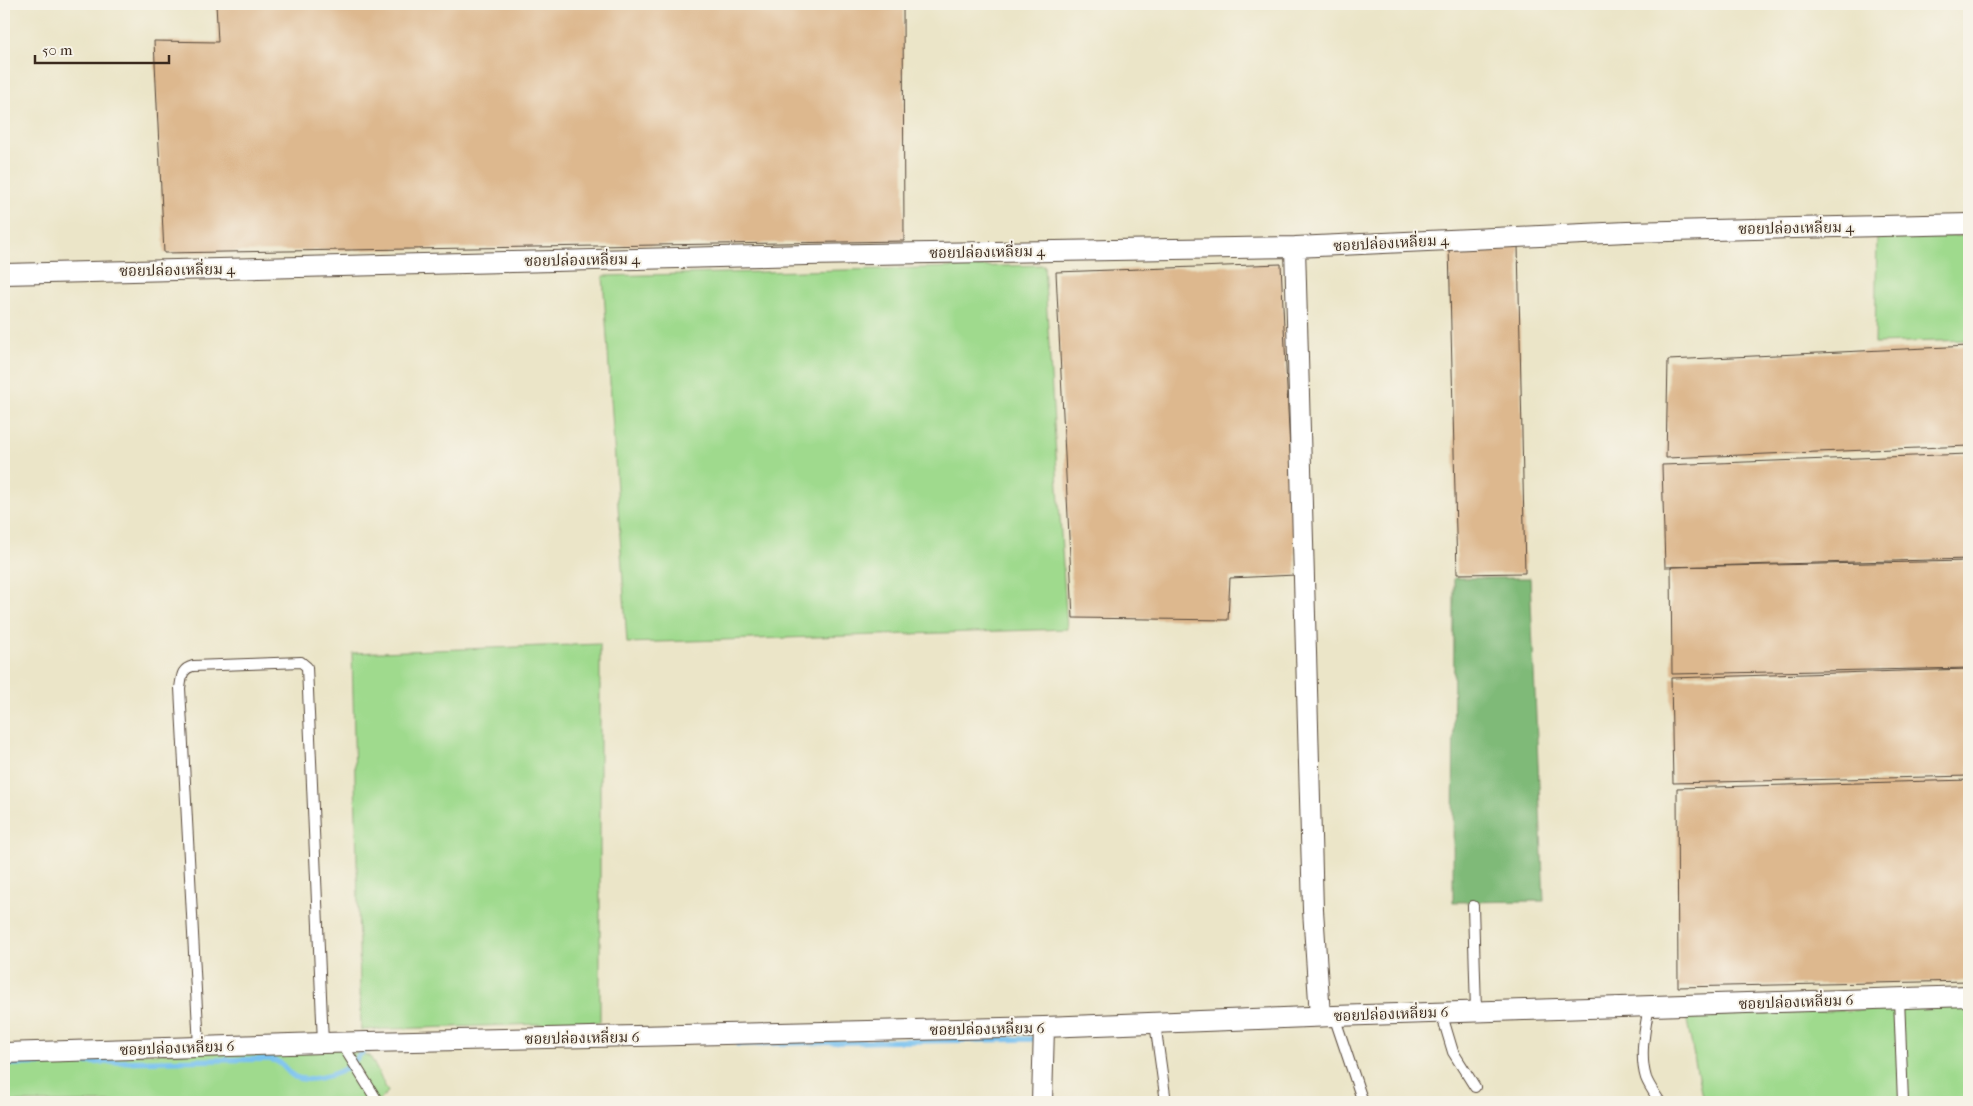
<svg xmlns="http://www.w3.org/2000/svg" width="1973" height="1106" viewBox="0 0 1973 1106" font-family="'IM FELL French Canon','Noto Serif Thai',serif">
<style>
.green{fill:#9fda8d;stroke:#6d8256}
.forest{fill:#7fba78;stroke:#5d724b}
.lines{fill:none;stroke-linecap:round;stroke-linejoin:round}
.stream{stroke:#77c1f0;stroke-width:5.5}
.building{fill:#ddb88e}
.lane-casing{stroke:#554638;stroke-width:12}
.street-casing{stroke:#554638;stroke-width:22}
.lane{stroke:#fff;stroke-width:10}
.street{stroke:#fff;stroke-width:20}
.labels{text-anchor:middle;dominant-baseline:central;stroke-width:4;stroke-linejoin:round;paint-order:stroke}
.street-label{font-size:15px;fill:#3b2a1e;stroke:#f7f3e8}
</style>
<rect width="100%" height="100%" fill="#f7f3e8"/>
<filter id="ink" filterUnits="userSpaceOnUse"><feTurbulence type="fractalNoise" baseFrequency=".02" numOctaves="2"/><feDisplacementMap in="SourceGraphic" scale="10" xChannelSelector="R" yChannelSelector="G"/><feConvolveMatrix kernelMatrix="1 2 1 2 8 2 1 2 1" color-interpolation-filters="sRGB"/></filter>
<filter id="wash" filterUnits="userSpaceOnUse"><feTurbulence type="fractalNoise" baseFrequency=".0096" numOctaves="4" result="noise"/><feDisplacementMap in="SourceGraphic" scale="20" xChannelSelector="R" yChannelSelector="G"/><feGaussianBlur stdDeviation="1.12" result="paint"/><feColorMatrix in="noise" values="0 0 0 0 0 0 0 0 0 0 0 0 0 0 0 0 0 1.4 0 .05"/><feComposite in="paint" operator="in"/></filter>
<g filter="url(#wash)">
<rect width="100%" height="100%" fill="#ebe5c8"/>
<path class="green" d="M1877,235L1969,236V340L1875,343Z
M1044,265L1067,629L627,643L603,276Z
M600,644V1022L361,1030L352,653Z
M1969,1004V1102H1703L1686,1016L1892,1009Z
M340,1049L370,1056L388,1092L377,1102H4V1057Z"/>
<path class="forest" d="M1454,578H1530L1544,901L1453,902Z"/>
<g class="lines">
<path class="stream" d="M738,1044L1033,1039
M4,1064L270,1059C285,1062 284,1071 295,1077C308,1083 337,1075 348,1067C354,1062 359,1055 365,1050H369"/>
</g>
<g id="blocks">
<path class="building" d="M216,4H903L904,241L164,253L154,41L218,42Z
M1518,245L1525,573L1457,574L1449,246Z
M1281,264L1296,575L1230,578L1228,620L1073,618L1056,272Z
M1969,346V446L1666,458L1668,360Z
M1969,454V559L1665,567L1662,465Z
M1969,561V668L1672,674L1671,567Z
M1969,669V776L1673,783L1671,678Z
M1969,780V981L1678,987L1677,788Z"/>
</g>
</g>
<g filter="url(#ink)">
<use href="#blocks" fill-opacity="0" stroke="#554638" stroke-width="1"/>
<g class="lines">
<defs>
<path id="lane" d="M1473,906L1476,1011
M1899,998L1903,1102
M1649,1006C1645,1029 1639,1055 1646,1078C1649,1086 1655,1094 1660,1102
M1441,1012L1453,1052L1475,1087
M1334,1016L1363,1102
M1155,1023L1166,1102
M342,1044L378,1102
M199,1047L180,688C182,677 181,669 193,666L301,662L307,667L323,1043"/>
<path id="street" d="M1295,247L1313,910L1320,1016
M4,274L806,255L1295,247L1627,232L1969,224
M4,1053L323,1043L1044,1027L1334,1016L1969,996
M1042,1102L1044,1027"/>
</defs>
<use href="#lane" class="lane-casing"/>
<use href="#street" class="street-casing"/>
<use href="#lane" class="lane"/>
<use href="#street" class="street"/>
</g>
</g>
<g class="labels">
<g class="street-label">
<text transform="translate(1796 228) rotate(-1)">ซอยปล่องเหลี่ยม 4</text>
<text transform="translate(1391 243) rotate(-3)">ซอยปล่องเหลี่ยม 4</text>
<text transform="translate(987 252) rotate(-1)">ซอยปล่องเหลี่ยม 4</text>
<text transform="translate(582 260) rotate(-1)">ซอยปล่องเหลี่ยม 4</text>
<text transform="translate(177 270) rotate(-1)">ซอยปล่องเหลี่ยม 4</text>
<text transform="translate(1796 1002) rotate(-2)">ซอยปล่องเหลี่ยม 6</text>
<text transform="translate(1391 1014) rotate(-2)">ซอยปล่องเหลี่ยม 6</text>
<text transform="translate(987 1029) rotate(-1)">ซอยปล่องเหลี่ยม 6</text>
<text transform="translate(582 1038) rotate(-1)">ซอยปล่องเหลี่ยม 6</text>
<text transform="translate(177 1048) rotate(-2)">ซอยปล่องเหลี่ยม 6</text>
</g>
</g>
<rect width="1973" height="1106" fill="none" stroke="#f7f3e8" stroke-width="20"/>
<path d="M35 55v8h134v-8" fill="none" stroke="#3b2a1e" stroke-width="2.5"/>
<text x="42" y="55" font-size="15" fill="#3b2a1e" stroke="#f7f3e8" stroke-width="4" paint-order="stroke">50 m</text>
</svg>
